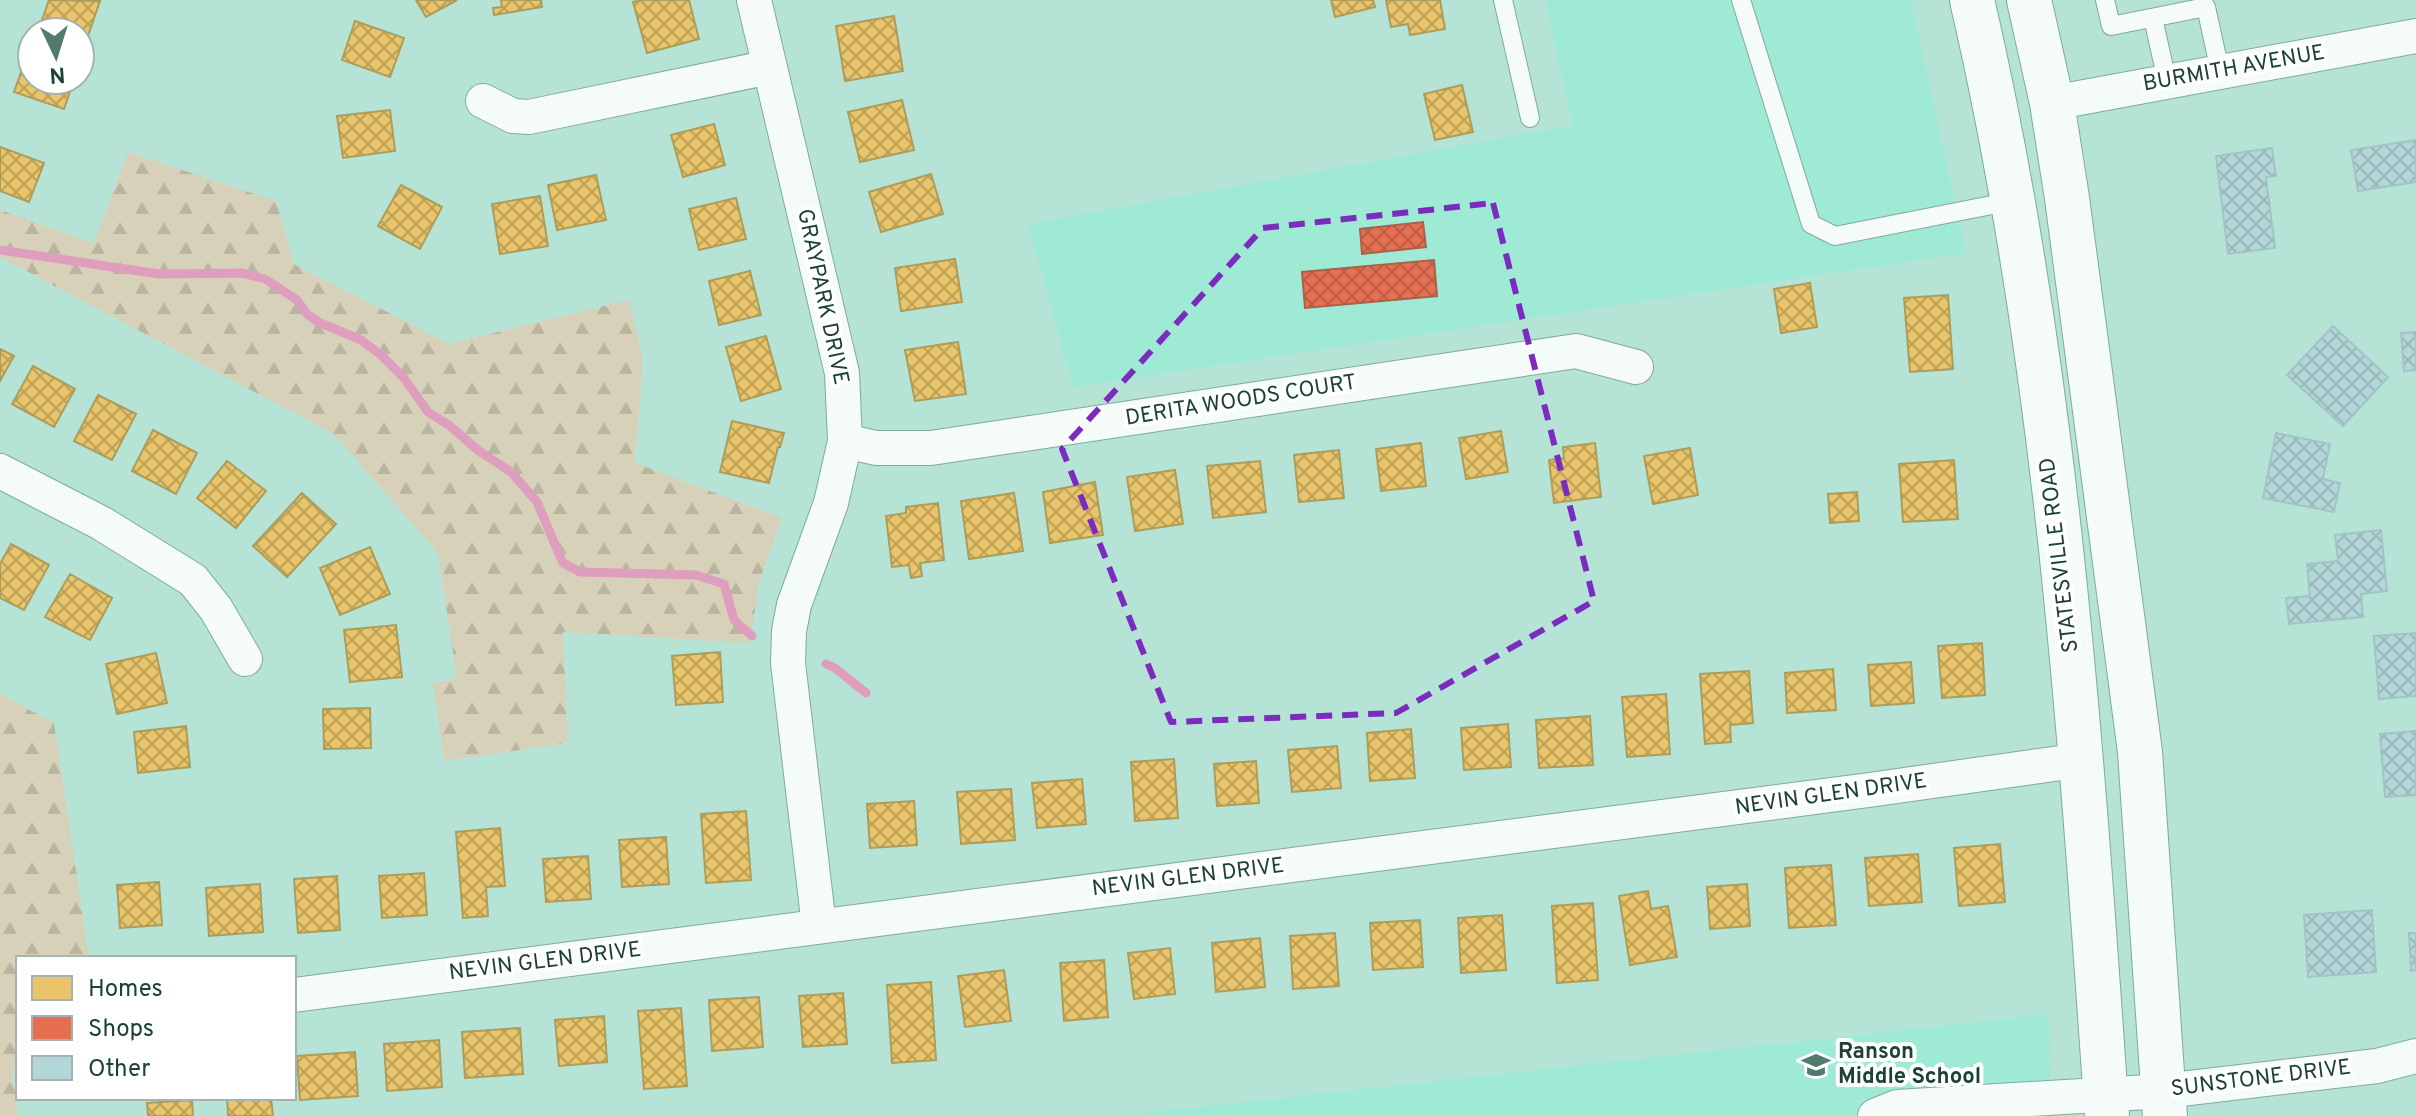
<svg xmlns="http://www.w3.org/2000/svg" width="2416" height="1116" viewBox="0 0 2416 1116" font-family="Overpass,sans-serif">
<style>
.built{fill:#9fead4}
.forest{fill:url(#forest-firs)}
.homes{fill:url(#homes-cross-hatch);stroke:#ac9d5b;stroke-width:2}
.shops{fill:url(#shops-cross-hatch);stroke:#aa6149;stroke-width:2}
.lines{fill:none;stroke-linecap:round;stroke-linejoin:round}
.stream{stroke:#df9ebe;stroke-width:9}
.building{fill:url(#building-cross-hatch);stroke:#a1c4c5;stroke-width:2}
.service-casing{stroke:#82a99e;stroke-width:20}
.minor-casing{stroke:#82a99e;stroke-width:36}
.secondary-casing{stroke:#82a99e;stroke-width:46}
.service{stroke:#f4fbf9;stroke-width:18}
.minor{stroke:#f4fbf9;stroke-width:34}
.secondary{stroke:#f4fbf9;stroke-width:44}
.marked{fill:none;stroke:#7b2cbf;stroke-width:6;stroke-dasharray:16 10;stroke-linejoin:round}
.labels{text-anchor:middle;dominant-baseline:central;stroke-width:8;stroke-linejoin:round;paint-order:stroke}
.street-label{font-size:22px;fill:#1c4137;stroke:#fff}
.poi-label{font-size:22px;font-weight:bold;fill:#1c4137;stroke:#fff;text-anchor:start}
</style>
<defs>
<pattern id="forest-firs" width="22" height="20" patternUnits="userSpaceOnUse" patternTransform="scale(2)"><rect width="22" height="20" fill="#d8d1ba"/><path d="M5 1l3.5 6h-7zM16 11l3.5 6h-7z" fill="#b9b5a0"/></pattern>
<pattern id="homes-cross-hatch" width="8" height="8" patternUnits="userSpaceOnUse" patternTransform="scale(2)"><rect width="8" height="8" fill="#e9c46a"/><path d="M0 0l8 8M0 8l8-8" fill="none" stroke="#bca158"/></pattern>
<pattern id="shops-cross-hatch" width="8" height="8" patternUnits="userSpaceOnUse" patternTransform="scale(2)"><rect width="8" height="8" fill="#e76f51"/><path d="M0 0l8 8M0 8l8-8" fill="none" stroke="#ba5d44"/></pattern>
<pattern id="building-cross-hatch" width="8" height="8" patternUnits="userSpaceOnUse" patternTransform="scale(2)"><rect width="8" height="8" fill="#b3d6d8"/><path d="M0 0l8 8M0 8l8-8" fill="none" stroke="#99b9ba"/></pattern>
</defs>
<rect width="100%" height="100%" fill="#b5e4d6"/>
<path class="built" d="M1545,0H1911L1966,253L1073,387L1028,224L1573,125Z
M2049,1014L2050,1116H1116Z"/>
<path class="forest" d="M128,152L276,201L294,264L449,344L629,300L643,359L635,463L782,518L759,582L750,643L563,632L568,743L444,761L433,683L457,679L438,553L334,434L0,257V210L94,243Z
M0,694L54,723L89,958H18V1067L12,1070L18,1116H0Z"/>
<path class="homes" d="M49,0L100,1L84,47L80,45V32L38,31Z
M416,0H457L426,17Z
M501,0H541L542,7L494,15L493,8L502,7Z
M640,0H689L699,39L647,53L633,2Z
M1331,0H1373L1375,7L1335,17Z
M1386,0H1440L1445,29L1410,35L1408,24L1391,27Z
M894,16L903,71L845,81L836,26Z
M355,21L404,38L390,77L342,60Z
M28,53L32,54V80H74L64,109L14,92Z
M1462,85L1473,132L1435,140L1424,94Z
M902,100L914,150L860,162L848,112Z
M390,110L395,151L343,158L337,116Z
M714,124L725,165L683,177L671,135Z
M0,147L44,163L29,202L0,191Z
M931,174L943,214L881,232L869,192Z
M596,175L606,220L557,230L548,185Z
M401,185L442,207L420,249L378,226Z
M540,196L548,246L500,254L492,204Z
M736,198L746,239L699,250L689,209Z
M955,259L962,302L901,311L895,268Z
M750,271L761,315L719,325L709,281Z
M1810,283L1817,327L1781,333L1774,289Z
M1948,295L1953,369L1910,372L1904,298Z
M766,336L781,389L741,401L726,347Z
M958,342L966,394L915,401L905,350Z
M0,349L14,356L0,381Z
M33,366L75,389L54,427L12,404Z
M98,395L136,414L112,460L74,441Z
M732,421L784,433L780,447H778L769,483L720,472Z
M153,430L197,453L176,494L132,471Z
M1501,431L1508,472L1466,479L1459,438Z
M1421,443L1426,486L1381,491L1376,449Z
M1595,443L1601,497L1554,503L1549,460L1564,458L1563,447Z
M1690,448L1698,495L1653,504L1644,456Z
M1339,450L1344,498L1299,502L1294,455Z
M1954,460L1958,519L1903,522L1899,464Z
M227,461L266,491L236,528L197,498Z
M1260,461L1266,512L1213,518L1207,466Z
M1175,470L1183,524L1135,531L1127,477Z
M1095,482L1103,535L1050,543L1043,492Z
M1857,492L1859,521L1830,523L1828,494Z
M302,493L336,524L287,577L253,546Z
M1014,493L1023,551L969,559L961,501Z
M938,503L944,560L920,563L922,576L911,578L909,565L892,567L886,516L906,513V507Z
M11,544L49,565L24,610L0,598V564Z
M370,547L390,594L340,615L320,568Z
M70,574L112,598L90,640L45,617Z
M396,625L402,677L350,682L344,630Z
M1982,643L1985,695L1942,698L1938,646Z
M720,652L723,702L676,705L672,656Z
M156,653L167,703L117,714L106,664Z
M1911,662L1914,703L1871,706L1868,665Z
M1833,669L1836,710L1787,713L1785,673Z
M1749,671L1753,723L1730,725L1731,742L1705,744L1700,674Z
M1666,694L1670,754L1627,757L1622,697Z
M370,708L371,748L324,749L323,709Z
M1590,716L1593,765L1539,768L1536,720Z
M1508,724L1511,767L1464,770L1461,728Z
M186,726L190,767L138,773L134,732Z
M1411,729L1415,778L1370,781L1367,733Z
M1337,746L1341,788L1292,792L1288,750Z
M1174,759L1178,818L1135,821L1131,762Z
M1256,761L1259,803L1217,806L1214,764Z
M1082,779L1086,824L1037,828L1032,783Z
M1011,789L1015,840L961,844L957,792Z
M914,801L917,845L870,848L867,804Z
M746,811L751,880L706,883L701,814Z
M500,828L505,886L486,887L488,916L463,918L456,832Z
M666,837L669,884L622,887L619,840Z
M2000,844L2005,902L1959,906L1954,848Z
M1918,854L1922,902L1869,906L1865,858Z
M588,856L591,899L546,902L543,859Z
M1831,865L1836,925L1789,928L1785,868Z
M424,873L427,915L382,918L379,876Z
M337,876L340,930L298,933L294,879Z
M159,882L162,925L120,928L117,885Z
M260,884L263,932L209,936L206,888Z
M1747,884L1750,926L1710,929L1707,887Z
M1648,891L1651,909L1668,906L1677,957L1630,965L1619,896Z
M1593,903L1598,980L1557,983L1552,906Z
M1502,915L1506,970L1461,973L1458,918Z
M1420,920L1423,967L1373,970L1370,923Z
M1335,933L1339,986L1293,989L1290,936Z
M1260,938L1265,987L1216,992L1212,943Z
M1170,948L1175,994L1134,999L1128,953Z
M1104,960L1108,1017L1064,1021L1060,963Z
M1004,970L1011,1021L965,1027L958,976Z
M931,982L936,1060L892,1063L887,985Z
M843,993L847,1044L803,1047L799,996Z
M759,997L763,1047L712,1051L709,1000Z
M681,1008L687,1086L644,1089L638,1011Z
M604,1016L607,1062L559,1066L555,1020Z
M520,1028L523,1074L465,1078L462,1032Z
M439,1040L442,1087L387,1091L384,1044Z
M355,1052L358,1096L300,1100L297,1056Z
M227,1098H271L273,1116H228Z
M192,1100L193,1116H148L147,1103Z"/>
<path class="shops" d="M1423,222L1426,247L1362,254L1360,229Z
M1434,260L1437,296L1305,308L1302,272Z"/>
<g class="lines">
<path class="stream" d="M0,250L159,274L242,273L265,279L297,300L307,314L318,322L361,340L381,355L404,378L428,412L450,426L479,451L511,472L537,502L563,563L580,572L696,575L724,584L734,620L752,636
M826,664L835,668L866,693"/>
</g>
<path class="building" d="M2416,140V182L2358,191L2351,150Z
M2272,148L2276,176L2266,177L2275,248L2228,254L2216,156Z
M2333,326L2388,377L2343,426L2287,375Z
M2416,332V370L2404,371L2401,333Z
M2276,433L2330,444L2323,479L2340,483L2334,512L2263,498Z
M2381,530L2387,591L2361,594L2363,617L2289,624L2286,598L2310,596L2307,564L2338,561L2335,535Z
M2416,633V696L2379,699L2374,636Z
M2416,731V795L2385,797L2380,734Z
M2372,910L2376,972L2308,977L2304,915Z
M2409,933H2416V970L2411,971Z"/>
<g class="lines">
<defs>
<path id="service" d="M1503,0L1530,118
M1741,0L1811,224L1835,236L2012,201
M2105,0L2111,26L2206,7L2220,71
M2153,18L2167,81"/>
<path id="minor" d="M754,0L842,373L845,441L831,503L794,605L789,631L788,663L819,926
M483,101L513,116L529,117L770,67
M2052,103L2416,36
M845,441L876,448H931L1576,351L1636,367
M0,471L101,523L193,580L216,609L245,659
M294,995L1869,790L2082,760
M1875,1116L1897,1107L2164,1091L2377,1066L2416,1056"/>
<path id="secondary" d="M1972,0C2057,366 2081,742 2107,1116
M2029,0L2052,103L2067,198L2140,752L2165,1116"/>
</defs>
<use href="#service" class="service-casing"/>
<use href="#minor" class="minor-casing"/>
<use href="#secondary" class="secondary-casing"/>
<use href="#service" class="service"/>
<use href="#minor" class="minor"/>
<use href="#secondary" class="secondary"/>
</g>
<path class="marked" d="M1493,203L1594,601L1396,713L1171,722L1062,449L1263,228Z"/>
<defs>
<symbol id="school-bare" viewBox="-9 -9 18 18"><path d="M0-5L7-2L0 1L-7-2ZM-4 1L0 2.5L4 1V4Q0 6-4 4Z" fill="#527a6f" stroke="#fff" stroke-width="2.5" paint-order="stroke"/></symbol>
</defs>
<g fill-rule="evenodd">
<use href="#school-bare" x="1796" y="1045" width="40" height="40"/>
</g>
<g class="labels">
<g class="street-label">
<text transform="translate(2234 69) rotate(-10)">BURMITH AVENUE</text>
<text transform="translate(822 297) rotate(78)">GRAYPARK DRIVE</text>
<text transform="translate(1241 401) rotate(-9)">DERITA WOODS COURT</text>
<text transform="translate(2060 555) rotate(-97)">STATESVILLE ROAD</text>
<text transform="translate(1831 795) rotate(-8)">NEVIN GLEN DRIVE</text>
<text transform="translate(1188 878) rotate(-7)">NEVIN GLEN DRIVE</text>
<text transform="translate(545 962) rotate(-7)">NEVIN GLEN DRIVE</text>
<text transform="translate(2261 1079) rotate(-7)">SUNSTONE DRIVE</text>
</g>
<g class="poi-label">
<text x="1838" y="1052">Ranson<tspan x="1838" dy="25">Middle School</tspan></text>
</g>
</g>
<rect x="16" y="956" width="280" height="144" fill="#ffffff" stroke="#a4b3af" stroke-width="2"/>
<rect x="32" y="976" width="40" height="24" fill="#e9c46a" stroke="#a4b3af" stroke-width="2"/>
<text x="88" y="996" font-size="24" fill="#1c4137">Homes</text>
<rect x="32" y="1016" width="40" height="24" fill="#e76f51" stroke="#a4b3af" stroke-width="2"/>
<text x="88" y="1036" font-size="24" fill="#1c4137">Shops</text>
<rect x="32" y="1056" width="40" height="24" fill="#b3d6d8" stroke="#a4b3af" stroke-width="2"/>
<text x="88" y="1076" font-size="24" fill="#1c4137">Other</text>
<g transform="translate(56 56) rotate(176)"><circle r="38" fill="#ffffff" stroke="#a4b3af" stroke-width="2"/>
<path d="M0-6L14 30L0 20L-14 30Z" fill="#527a6f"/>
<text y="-12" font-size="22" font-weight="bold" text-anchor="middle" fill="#1c4137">N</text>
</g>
</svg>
